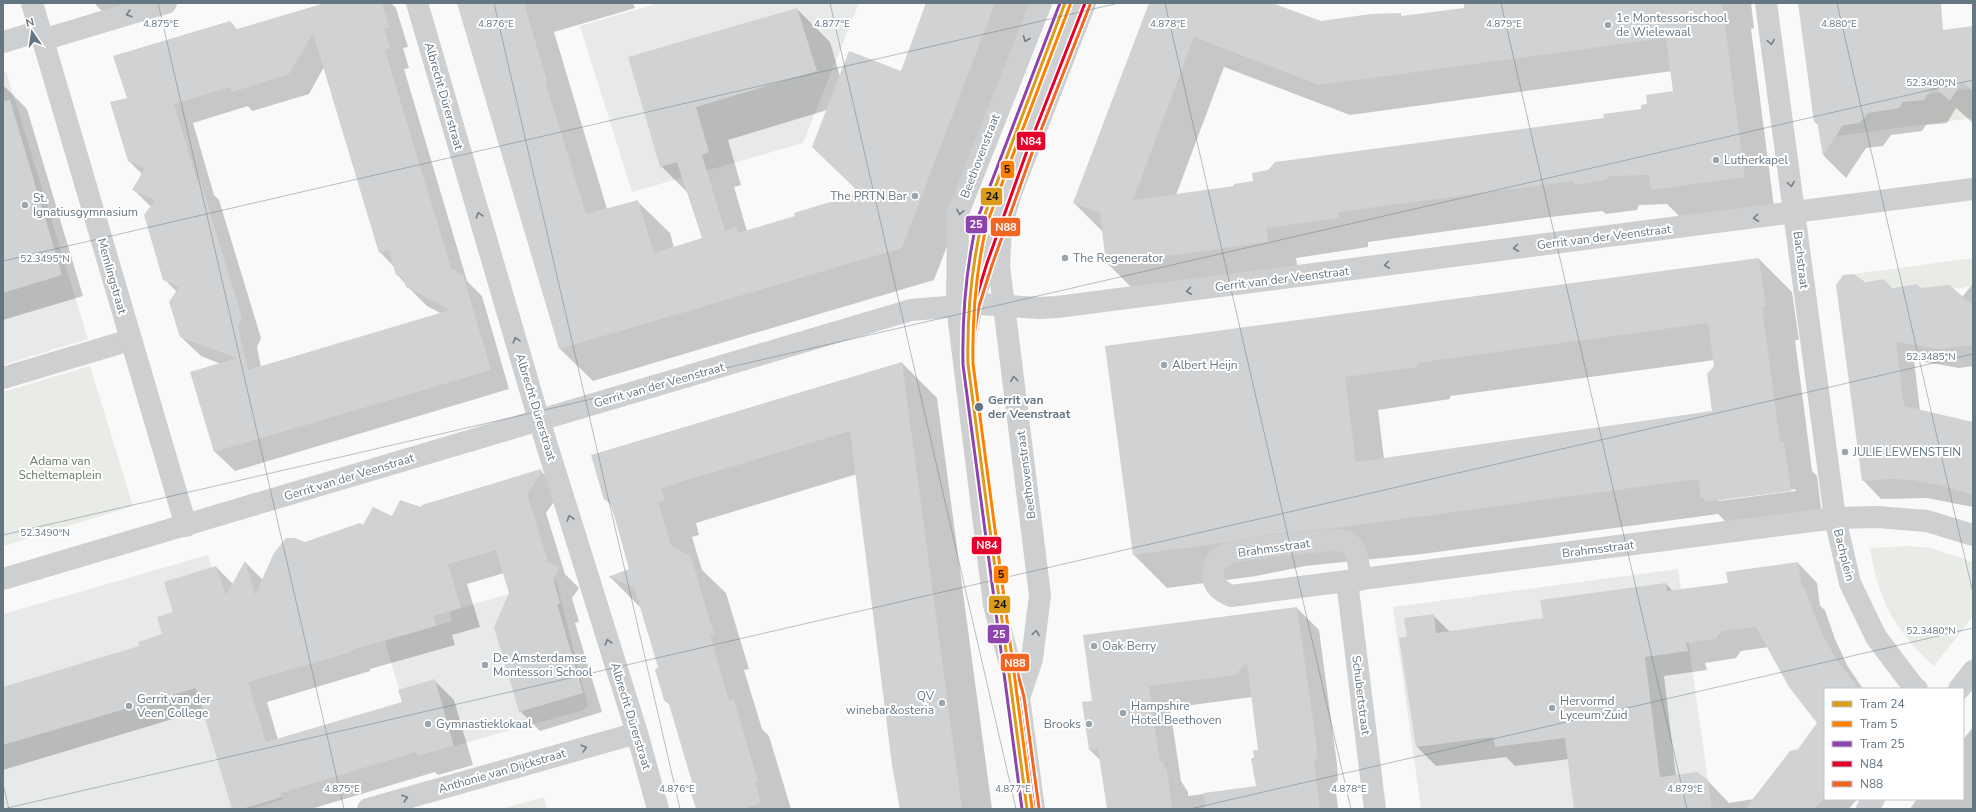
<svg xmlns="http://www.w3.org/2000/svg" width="1976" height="812" viewBox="0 0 1976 812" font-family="'Nunito Sans',sans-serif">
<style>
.built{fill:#e8e9e9}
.green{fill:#e8ebe6}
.shadow{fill:#0003;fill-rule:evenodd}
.building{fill:#d0d2d3;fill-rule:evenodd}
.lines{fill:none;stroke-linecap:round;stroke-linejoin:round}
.service{stroke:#cecfd0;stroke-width:18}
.pedestrian{stroke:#cecfd0;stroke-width:22}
.minor{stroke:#cecfd0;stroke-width:22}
.tertiary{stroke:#cecfd0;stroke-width:22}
.bus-1-casing{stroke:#fff;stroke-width:6}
.bus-2-casing{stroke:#fff;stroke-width:6}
.bus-1{stroke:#e4002b;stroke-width:3}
.bus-2{stroke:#f26522;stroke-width:3}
.tram-1-casing{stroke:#fff;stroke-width:6}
.tram-2-casing{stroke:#fff;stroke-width:6}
.tram-3-casing{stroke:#fff;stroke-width:6}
.tram-1{stroke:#da9c1a;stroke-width:3}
.tram-2{stroke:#ff7f00;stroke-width:3}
.tram-3{stroke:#8e44ad;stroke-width:3}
.oneway{stroke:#707f8b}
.ticks{fill:none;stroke:#657683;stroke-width:1;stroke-opacity:0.45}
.poi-dot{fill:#99a4ac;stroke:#fff;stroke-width:1.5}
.stop-dot{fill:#657683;stroke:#fff;stroke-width:1.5}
.labels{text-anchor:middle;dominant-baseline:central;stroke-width:4;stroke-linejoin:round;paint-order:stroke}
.poi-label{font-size:12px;fill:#657683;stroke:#fff;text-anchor:start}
.street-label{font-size:12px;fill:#657683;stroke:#fff}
.stop-label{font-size:12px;font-weight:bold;fill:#657683;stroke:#fff;text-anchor:start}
.park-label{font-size:12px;fill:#687a64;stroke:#fff}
.ticks-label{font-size:10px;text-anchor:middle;fill:#657683;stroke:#fff;stroke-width:4;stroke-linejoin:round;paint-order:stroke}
.line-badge{stroke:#fff;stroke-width:1.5}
.badge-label{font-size:11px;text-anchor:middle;font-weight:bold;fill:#fff}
.pale-badge-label{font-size:11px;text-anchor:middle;font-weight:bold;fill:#111}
</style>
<rect width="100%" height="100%" fill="#f9f9f9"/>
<path class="built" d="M659,3H859L803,143L632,192L580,26Z
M6,71L88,339L3,365V72Z
M208,555L283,799L250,809H3V614Z
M1678,569L1712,809H1421L1393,607Z
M556,580L588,706L584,710L418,756L385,641L452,621L450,611Z"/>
<path class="green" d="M1973,88V118L1836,136L1839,131V126L1860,123L1866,115V113L1899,108L1902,104L1901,98Z
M1973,258V286L1922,294L1921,288L1917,284L1889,288V284L1884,279L1860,282L1859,277L1854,274Z
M90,366L133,506L3,546V392Z
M1908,546L1931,548L1973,562V616L1934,666C1895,631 1878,600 1870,548Z
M544,797L547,809H501Z"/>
<path class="shadow" d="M94,3H164L110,19Z
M328,3H391L396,8L408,47L403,48L409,68L404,69L467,281L482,296L509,389L235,471L215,452L221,364L201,356L181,337L177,292L164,279L151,207L134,190L142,174L129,161L128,99L237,30ZM324,67L380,252L395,268L397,274L407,286L427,306L442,314L261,367L257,347L261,338L219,200L214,195L193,123L248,106L252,111L309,94Z
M458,3H633L635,8L554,32L607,209L637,201L670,233L674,248L703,239L689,194L661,166L629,58L797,9L830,42L840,76L901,72L927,3H1040L934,280L593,381L560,349ZM827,110L813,147L861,194L797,217L747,231L734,187L741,185L728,140Z
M1150,3H1270L1321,22L1400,14L1403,17L1466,9L1465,3H1751L1754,28L1751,29L1774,207L1682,219L1667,204L1639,205L1637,210L1606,214L1602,211L1542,218L1368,242V247L1296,258L1298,271L1137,293L1107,263L1103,232L1074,203ZM1224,67L1350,115L1672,71L1675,92L1648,105L1642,110L1605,118L1235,187L1176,195Z
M1801,3H1873L1882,70L1973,27V123L1956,108L1947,123L1926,125L1922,131L1891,135L1883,146L1866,148L1846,178L1824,156L1819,126L1814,121Z
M5,87L27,109L83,296L3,320V88Z
M1759,259L1792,292L1799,340H1795L1804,408L1812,471L1817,476L1823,524L1739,535L1718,514L1422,554L1305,566L1256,576L1167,588L1134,555L1106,347ZM1715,360L1714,412L1384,459L1378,410L1450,399V396ZM1795,489L1796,491L1719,501L1717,499Z
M1865,283L1892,289H1921L1962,297L1973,284V366L1959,368L1914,360L1920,411L1973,430V507L1927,498L1881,499L1863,480Z
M902,363L937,398L992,809H900L857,474L696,523L699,535L692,537L702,570L726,593L749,669L744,670L762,729L769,736L791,809H697L693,782L670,705L664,700L659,667L641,608L610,577L630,570L613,507L605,499Z
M541,471L561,492L546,513L565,574L579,588L572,598L579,622L575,623L602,712L540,731L520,711L510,593L504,573L467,584L480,627L452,635L455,645L370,669V671L267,702L278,740L403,703L434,680L454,700L473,765L438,775L435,772L311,809H233L203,710L3,770V688L140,647L164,635L174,612L216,567L233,584L245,562L263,580L304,544Z
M1798,563L1817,583L1820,606L1825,610L1835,639L1847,665L1863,689H1825V799H1857L1849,809H1575L1569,759L1515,766L1506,757L1436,766L1417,747L1408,638L1433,615L1450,632L1544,619L1666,584L1673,591L1729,584ZM1769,647L1818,723L1798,750L1754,799L1729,803L1708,781L1676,776L1664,676L1707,670L1705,663L1736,658L1741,651Z
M1297,608L1319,630L1337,764L1338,780L1335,783L1338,809H1108L1101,761L1090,750L1093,701ZM1252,697L1259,751L1257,787L1188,796V792L1181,781L1170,708Z
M1973,727V809H1910L1917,799H1963V740Z"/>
<path class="building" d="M325,3H382L389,27L384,28L390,48L385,50L451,268L463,275L491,370L214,452L190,372L237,358L180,337L169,302L179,287L163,280L144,215L155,200L132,190L145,168L128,161L110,102L127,98L113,56L230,21L237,29ZM313,33L379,253L389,250L396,275L403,278L406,287L450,310L248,370L238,327L242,318L200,179L197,180L174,104L230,87L232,92L289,74Z
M457,3H524L547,81H545L586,214L638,200L654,253L702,238L677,162L660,167L628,57L797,8L817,71L696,107L709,152L702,155L725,231L736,227L738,233L795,216L794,213L860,193L812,147L849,51L901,71L926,3H995L902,248L559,349Z
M1149,3H1272L1321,21L1371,14L1401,13V16L1464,8V3H1722L1745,177L1651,190L1649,175L1609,176L1607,180L1575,185L1574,181L1512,189L1338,212L1339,218L1267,228L1268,242L1106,264L1100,213L1073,203ZM1194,37L1319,85L1666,38L1673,91L1646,95L1647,104L1641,105V109L1603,114L1604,118L1275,162L1268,170L1252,173L1253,181L1234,184V186L1133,200Z
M1798,3H1941L1943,30L1973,26V91L1962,82L1950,101L1933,86L1924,100L1903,102L1899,108L1868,113L1860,123L1843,125L1823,156L1817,121L1814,122Z
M10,100L62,275L3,293V101Z
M1759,258L1766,307H1762L1771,374L1780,442H1784L1791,491L1705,502L1704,497L1701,498L1698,479L1336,528L1272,534L1222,543L1133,555L1105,346ZM1708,323L1714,366L1707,374L1712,411L1356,462L1345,377L1418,367L1417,363Z
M1854,274L1865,282L1884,279L1892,288L1917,284L1921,288L1949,285L1973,305V345L1939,349L1896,342L1904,406L1973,422V495L1939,485L1913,480L1889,479L1862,481L1836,285L1843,275Z
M902,362L962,809H900L892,765L850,431L661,488L665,500L658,502L671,545L691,557L714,634L710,635L729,701L734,700L758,781L755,782L761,803L743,809H696L690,790L692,782L668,701L664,700L655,670L658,667L634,587L608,577L629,569L614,515L608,498L604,500L591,455Z
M541,469L542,472L527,493L548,562L560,568L553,578L560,603L557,604L583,693L519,712L494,627L509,593L496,550L448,564L461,608L433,616L436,626L351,650V652L248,682L266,742L402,702L398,690L435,679L454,746L418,756L416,752L281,793L282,797L242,809H232L196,688L3,745V687L139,646L138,642L162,634L157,617L173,612L164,582L216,566L226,595L245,561L255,595L274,553L286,538H295L305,542L360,523L363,525L373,507L392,516L400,500L421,507L422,505Z
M1798,562L1802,588L1805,589L1822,634L1837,660L1859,689H1825V796L1815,809H1745L1790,751L1798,749L1817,723L1789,687L1756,627L1722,631L1716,639L1686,643L1688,651L1645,657L1660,777L1697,772L1708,780L1712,809H1574L1565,738L1495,747L1493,737L1416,747L1399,638L1407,637L1404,618L1434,614L1436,633L1543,618L1540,600L1666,583L1667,591L1728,583L1726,572Z
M1297,607L1316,742L1317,758L1314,761L1320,809H1205L1204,793L1256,786L1251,759L1254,757L1253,750H1258L1247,662L1235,675L1149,686L1160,762H1163L1164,767L1167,769L1172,809H1107L1098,749L1089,750L1082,702L1092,701L1083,635Z"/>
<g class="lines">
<path class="service" d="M966,347L974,305L997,237"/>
<path class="pedestrian" d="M3,378L130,340"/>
<path class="minor" d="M32,3L186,526
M417,3L539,420L637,733L658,809
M1766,3L1835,518L1850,583L1876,637L1913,686L1917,689
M42,40L166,3
M3,42L40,31
M3,579L911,310L981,304L1039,308L1057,307L1973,189
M1360,580C1359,568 1359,549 1347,542C1343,540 1336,541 1332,540C1312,542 1232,548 1220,558C1215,562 1213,568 1213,574C1213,587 1221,591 1231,596L1835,518L1877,517L1927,521L1973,535
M1347,581L1375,809
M1959,689L1973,671
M368,809L637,733
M1867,809L1874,799"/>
<path class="tertiary" d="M1019,698L1032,659L1040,595L999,266L1001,227L1011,193L1085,3
M1034,809L1019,698L994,605L957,306L958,213L1041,3"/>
<defs>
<path id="bus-1" d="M1034,809L1019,698L994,605L964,364L974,305L987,263L1027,151L1085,3"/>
<path id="bus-2" d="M1039,808L1024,697L999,604L969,364L979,306L992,265L1032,153L1090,5"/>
</defs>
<use href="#bus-1" class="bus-1-casing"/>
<use href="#bus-2" class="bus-2-casing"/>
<use href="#bus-1" class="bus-1"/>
<use href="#bus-2" class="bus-2"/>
<defs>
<path id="tram-1" d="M1027,809L968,364C967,316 971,269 982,222L1065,3"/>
<path id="tram-2" d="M1032,808L973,364C972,316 976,270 987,223L1070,5"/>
<path id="tram-3" d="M1022,809L963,365C962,316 966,268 977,220L1060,3"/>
</defs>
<use href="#tram-1" class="tram-1-casing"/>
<use href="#tram-2" class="tram-2-casing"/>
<use href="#tram-3" class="tram-3-casing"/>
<use href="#tram-1" class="tram-1"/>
<use href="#tram-2" class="tram-2"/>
<use href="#tram-3" class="tram-3"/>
</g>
<defs><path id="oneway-chevron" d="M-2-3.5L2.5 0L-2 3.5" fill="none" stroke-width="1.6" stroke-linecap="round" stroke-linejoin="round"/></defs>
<g class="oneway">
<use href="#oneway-chevron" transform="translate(129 14) rotate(163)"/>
<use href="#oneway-chevron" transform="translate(1026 39) rotate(112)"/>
<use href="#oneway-chevron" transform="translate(1771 42) rotate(82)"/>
<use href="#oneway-chevron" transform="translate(1791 184) rotate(82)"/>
<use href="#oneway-chevron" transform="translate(960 212) rotate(103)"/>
<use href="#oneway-chevron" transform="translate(479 215) rotate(-106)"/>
<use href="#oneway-chevron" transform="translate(1756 218) rotate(173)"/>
<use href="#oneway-chevron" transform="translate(1516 248) rotate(173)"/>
<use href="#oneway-chevron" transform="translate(1387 265) rotate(173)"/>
<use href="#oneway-chevron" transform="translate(1189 291) rotate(173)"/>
<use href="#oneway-chevron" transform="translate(516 340) rotate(-106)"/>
<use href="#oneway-chevron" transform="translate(1014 379) rotate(-97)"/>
<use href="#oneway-chevron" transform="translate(570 518) rotate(-107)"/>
<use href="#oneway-chevron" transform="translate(1036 633) rotate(-81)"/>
<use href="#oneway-chevron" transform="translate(608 642) rotate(-107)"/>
<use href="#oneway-chevron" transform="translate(584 748) rotate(-16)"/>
<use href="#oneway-chevron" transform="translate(405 798) rotate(-16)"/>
</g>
<path class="ticks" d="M158,3L344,809M494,3L680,809M830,3L1016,809M1165,3L1351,809M1501,3L1687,809M1837,3L1973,593M3,261L1119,3M3,535L1973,80M3,785L9,809M3,809L1973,354M1190,809L1973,628"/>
<g class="poi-dot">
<circle cx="1608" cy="25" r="4"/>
<circle cx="1716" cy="160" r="4"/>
<circle cx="915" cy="196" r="4"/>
<circle cx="25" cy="205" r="4"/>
<circle cx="1065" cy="258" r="4"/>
<circle cx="1164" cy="365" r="4"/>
<circle cx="1845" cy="452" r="4"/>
<circle cx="1094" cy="646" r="4"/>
<circle cx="485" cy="665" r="4"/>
<circle cx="942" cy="703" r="4"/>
<circle cx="129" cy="706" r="4"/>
<circle cx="1552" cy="708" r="4"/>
<circle cx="1123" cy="713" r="4"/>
<circle cx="428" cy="724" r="4"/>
<circle cx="1089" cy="724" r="4"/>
</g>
<circle class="stop-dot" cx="979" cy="407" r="5"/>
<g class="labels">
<g class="poi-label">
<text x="1616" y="18">1e Montessorischool<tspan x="1616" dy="14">de Wielewaal</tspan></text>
<text x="1724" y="160">Lutherkapel</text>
<text x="907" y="196" text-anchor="end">The PRTN Bar</text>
<text x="33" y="198">St.<tspan x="33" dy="14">Ignatiusgymnasium</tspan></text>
<text x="1073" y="258">The Regenerator</text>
<text x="1172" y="365">Albert Heijn</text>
<text x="1853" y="452">JULIE LEWENSTEIN</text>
<text x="1102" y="646">Oak Berry</text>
<text x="493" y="658">De Amsterdamse<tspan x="493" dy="14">Montessori School</tspan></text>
<text x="934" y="696" text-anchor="end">QV<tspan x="934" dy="14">winebar&amp;osteria</tspan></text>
<text x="137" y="699">Gerrit van der<tspan x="137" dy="14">Veen College</tspan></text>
<text x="1560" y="701">Hervormd<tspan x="1560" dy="14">Lyceum Zuid</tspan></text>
<text x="1131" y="706">Hampshire<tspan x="1131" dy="14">Hotel Beethoven</tspan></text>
<text x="436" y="724">Gymnastieklokaal</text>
<text x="1081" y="724" text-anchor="end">Brooks</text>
</g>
<g class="street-label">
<text transform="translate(444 96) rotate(74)">Albrecht Dürerstraat</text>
<text transform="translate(980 156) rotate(-69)">Beethovenstraat</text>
<text transform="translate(1604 237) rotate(-7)">Gerrit van der Veenstraat</text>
<text transform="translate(1801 260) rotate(83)">Bachstraat</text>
<text transform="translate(112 276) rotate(74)">Memlingstraat</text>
<text transform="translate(1282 279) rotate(-7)">Gerrit van der Veenstraat</text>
<text transform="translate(659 385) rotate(-16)">Gerrit van der Veenstraat</text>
<text transform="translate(536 407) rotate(73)">Albrecht Dürerstraat</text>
<text transform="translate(1026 475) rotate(-97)">Beethovenstraat</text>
<text transform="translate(349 477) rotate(-17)">Gerrit van der Veenstraat</text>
<text transform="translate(1274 548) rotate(-8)">Brahmsstraat</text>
<text transform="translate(1598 549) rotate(-7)">Brahmsstraat</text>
<text transform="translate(1844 555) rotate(76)">Bachplein</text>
<text transform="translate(1361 695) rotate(83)">Schubertstraat</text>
<text transform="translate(631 716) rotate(73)">Albrecht Dürerstraat</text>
<text transform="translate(502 771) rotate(-16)">Anthonie van Dijckstraat</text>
</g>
<g class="stop-label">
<text x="988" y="400">Gerrit van<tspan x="988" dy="14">der Veenstraat</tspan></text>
</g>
<g class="park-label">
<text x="60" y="461">Adama van<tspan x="60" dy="14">Scheltemaplein</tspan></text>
</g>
</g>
<g class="ticks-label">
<text x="161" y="27">4.875°E</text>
<text x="496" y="27">4.876°E</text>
<text x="832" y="27">4.877°E</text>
<text x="1168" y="27">4.878°E</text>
<text x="1504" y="27">4.879°E</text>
<text x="1839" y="27">4.880°E</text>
<text x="1931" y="86">52.3490°N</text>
<text x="45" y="262">52.3495°N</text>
<text x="1931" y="360">52.3485°N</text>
<text x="45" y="536">52.3490°N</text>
<text x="1931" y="634">52.3480°N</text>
<text x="342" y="792">4.875°E</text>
<text x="677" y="792">4.876°E</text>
<text x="1013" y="792">4.877°E</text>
<text x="1349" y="792">4.878°E</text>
<text x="1685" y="792">4.879°E</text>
</g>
<g class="line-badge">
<rect x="1016" y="131" width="30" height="20" rx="4" fill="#e4002b"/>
<rect x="1000" y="160" width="15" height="19" rx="4" fill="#ff7f00"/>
<rect x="980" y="187" width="23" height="19" rx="4" fill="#da9c1a"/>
<rect x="965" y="215" width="23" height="19" rx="4" fill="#8e44ad"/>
<rect x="990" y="217" width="31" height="20" rx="4" fill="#f26522"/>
<rect x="971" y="536" width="31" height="19" rx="4" fill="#e4002b"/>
<rect x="993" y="565" width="16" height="19" rx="4" fill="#ff7f00"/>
<rect x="988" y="595" width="23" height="19" rx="4" fill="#da9c1a"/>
<rect x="987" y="624" width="23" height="20" rx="4" fill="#8e44ad"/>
<rect x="1000" y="653" width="30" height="19" rx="4" fill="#f26522"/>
</g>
<g class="badge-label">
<text x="1031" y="145">N84</text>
<text x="976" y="228">25</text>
<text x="1006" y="231">N88</text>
<text x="987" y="549">N84</text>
<text x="999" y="638">25</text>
<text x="1015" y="667">N88</text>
</g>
<g class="pale-badge-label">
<text x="1007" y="173">5</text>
<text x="992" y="200">24</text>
<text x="1001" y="578">5</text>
<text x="1000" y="608">24</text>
</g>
<rect width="1976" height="812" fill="none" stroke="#657683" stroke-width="8"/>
<rect x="1824" y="688" width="140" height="112" fill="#ffffff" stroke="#c1c8cd"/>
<rect x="1832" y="701" width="20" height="6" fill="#da9c1a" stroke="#c1c8cd"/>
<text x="1860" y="708" font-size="12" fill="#657683">Tram 24</text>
<rect x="1832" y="721" width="20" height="6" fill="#ff7f00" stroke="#c1c8cd"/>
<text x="1860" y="728" font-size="12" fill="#657683">Tram 5</text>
<rect x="1832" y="741" width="20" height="6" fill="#8e44ad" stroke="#c1c8cd"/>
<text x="1860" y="748" font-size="12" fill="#657683">Tram 25</text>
<rect x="1832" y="761" width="20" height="6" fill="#e4002b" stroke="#c1c8cd"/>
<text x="1860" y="768" font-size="12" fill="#657683">N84</text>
<rect x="1832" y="781" width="20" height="6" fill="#f26522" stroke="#c1c8cd"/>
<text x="1860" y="788" font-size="12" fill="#657683">N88</text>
<g transform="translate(32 32) rotate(347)" stroke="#ffffff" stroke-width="3" paint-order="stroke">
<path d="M0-3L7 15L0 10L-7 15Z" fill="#657683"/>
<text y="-6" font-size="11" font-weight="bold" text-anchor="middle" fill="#657683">N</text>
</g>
</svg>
